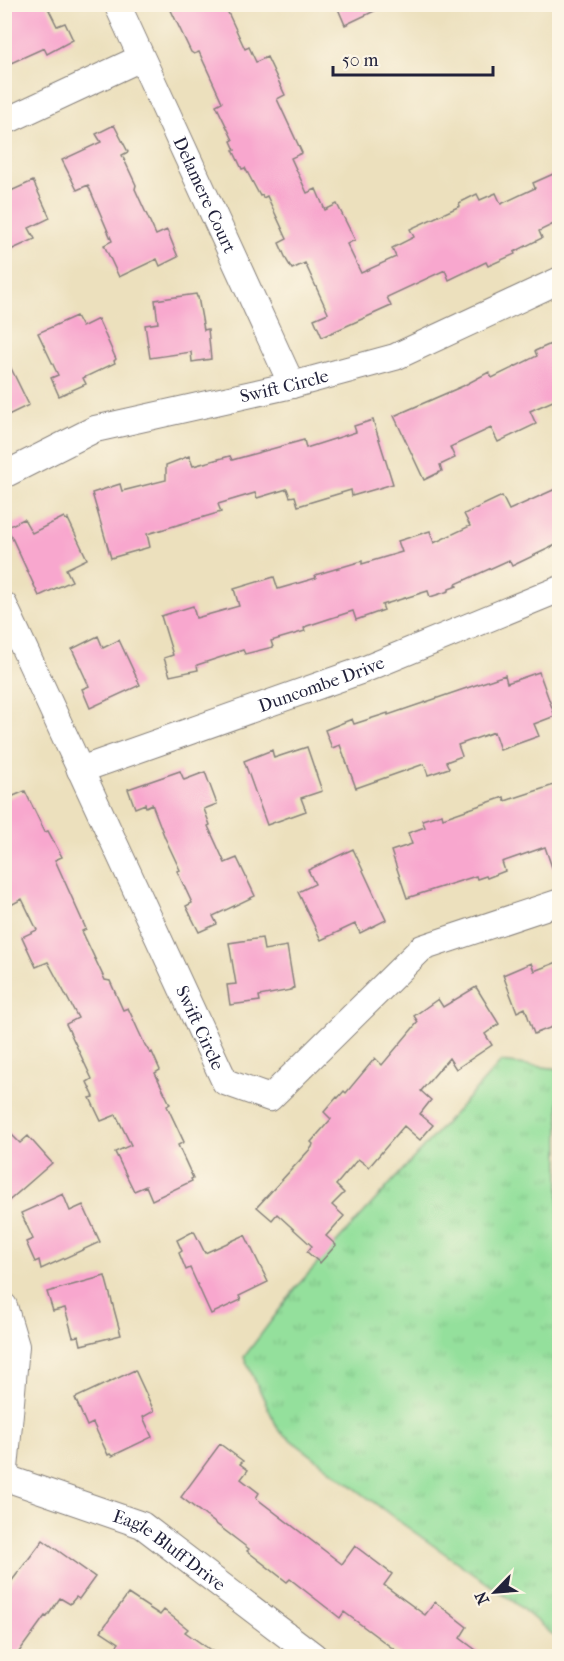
<svg xmlns="http://www.w3.org/2000/svg" width="564" height="1661" viewBox="0 0 564 1661" font-family="'IM FELL French Canon',serif">
<style>
.grass{fill:url(#grass-tufts);stroke:#5b816c;stroke-width:1.5}
.building{fill:#f8a7ce}
.lines{fill:none;stroke-linecap:round;stroke-linejoin:round}
.minor-casing{stroke:#87817c;stroke-width:28}
.minor{stroke:#fff;stroke-width:26}
.labels{text-anchor:middle;dominant-baseline:central;stroke-width:5;stroke-linejoin:round;paint-order:stroke}
.street-label{font-size:18px;fill:#22223b;stroke:#fcf5e5}
</style>
<defs>
<pattern id="grass-tufts" width="24" height="20" patternUnits="userSpaceOnUse" patternTransform="scale(1.5)"><rect width="24" height="20" fill="#94e09c"/><path d="M3 7l-1-3M5 7V3M7 7l1-3M15 17l-1-3M17 17v-4M19 17l1-3" fill="none" stroke="#7fc087"/></pattern>
</defs>
<rect width="100%" height="100%" fill="#fcf5e5"/>
<filter id="ink" filterUnits="userSpaceOnUse"><feTurbulence type="fractalNoise" baseFrequency=".0167" numOctaves="2"/><feDisplacementMap in="SourceGraphic" scale="12" xChannelSelector="R" yChannelSelector="G"/><feConvolveMatrix kernelMatrix="1 2 1 2 8 2 1 2 1" color-interpolation-filters="sRGB"/></filter>
<filter id="wash" filterUnits="userSpaceOnUse"><feTurbulence type="fractalNoise" baseFrequency=".008" numOctaves="4" result="noise"/><feDisplacementMap in="SourceGraphic" scale="24" xChannelSelector="R" yChannelSelector="G"/><feGaussianBlur stdDeviation="1.35" result="paint"/><feColorMatrix in="noise" values="0 0 0 0 0 0 0 0 0 0 0 0 0 0 0 0 0 1.4 0 .05"/><feComposite in="paint" operator="in"/></filter>
<g filter="url(#wash)">
<rect width="100%" height="100%" fill="#ece0bd"/>
<path class="grass" d="M501,1062L559,1069V1640L514,1602L400,1522L279,1431L244,1357L298,1285Z"/>
<g id="blocks">
<path class="building" d="M4,4H46L57,26L65,23L73,40L47,54L44,48L11,63L10,60L4,63Z
M168,4H224L245,49L249,47L256,62L267,57L285,95L277,99L302,153L291,158L307,193L316,189L325,210L337,204L355,240L347,244L361,273L396,257L392,248L414,237L410,229L460,206L459,203L477,194L480,200L496,193L501,204L535,188L533,183L560,171V221L539,231L542,238L514,252L515,254L488,266L486,262L449,280L445,270L387,297L391,306L322,337L314,319L328,313L305,263L292,269L287,261L279,243L287,239L267,196L263,198L262,195L260,196L245,168L242,169L233,150H235L231,141L233,140L216,105L222,102L199,52L194,54L191,52Z
M336,4H389L345,25Z
M114,125L128,152L122,155L136,185L135,189L156,235L167,230L178,257L160,266L157,259L119,277L104,245L112,241L88,185L77,190L62,160L101,142L96,134Z
M33,181L50,218L29,228L35,239L4,253V194Z
M196,294L197,297H198L204,330L208,329L211,359L192,362L191,352L150,358L145,325L158,323L155,300Z
M76,316L82,327L98,319L116,359L114,361L115,363L83,378L86,384L59,396L51,378L58,375L38,333Z
M560,340V398L530,411L536,424L498,442L491,428L450,447L455,458L440,465L442,471L424,480L394,416L463,386L489,372L492,378L537,356L535,351Z
M4,354L29,405L4,417Z
M373,420L393,484L352,496L351,490L298,506L295,496L290,497L287,489L257,498L255,493L218,504L221,512L147,534L150,547L111,558L92,493L120,484L122,491L166,480V465L189,456L193,466L230,456L232,460L304,440L306,448L356,432L354,426Z
M560,487V543L512,566L509,560L456,584L457,586L449,589V591L430,597L428,591L382,605L384,610L356,620L353,611L307,626L304,628L305,631L271,641L273,647L245,654L243,650L197,665L198,670L170,676L164,658L173,655L161,616L193,606L196,618L239,606L234,589L274,577L278,589L316,578L315,575L362,561V564L402,552L398,541L430,531L434,543L470,526L464,514L502,496L509,510Z
M64,517L66,520L68,519L87,559L66,569L72,581L39,596L7,527L24,519L32,533Z
M98,636L103,648L119,640L140,685L90,708L82,689L89,686L72,649Z
M539,672L555,716L534,724L539,736L500,750L494,732L458,745L462,756L446,762L449,768L428,775L424,764L356,788L340,745L332,748L325,730L352,719L354,724L388,713V715L505,675L507,683Z
M307,747L322,791L301,798L306,811L267,825L244,761L272,750L274,758Z
M180,771L184,780L205,772L217,804L204,809L210,825L208,826L225,863L237,858L255,896L213,916L217,924L199,932L186,906L192,903L177,871L180,870L165,838L152,804L146,807L145,804L135,808L128,789Z
M560,783V881L557,882L545,847L502,862L505,871L487,878L486,876L477,879L476,876L407,898L391,851L412,844L408,833L425,827L422,820L442,814L443,818L504,797L505,801Z
M25,791L45,832L48,831L62,857L55,860L86,929L82,931L105,980L110,981L123,1010L128,1008L145,1045L150,1053L152,1052L160,1070L155,1073L170,1104L167,1106L184,1142L178,1145L193,1178L191,1179L192,1181L152,1200L146,1186L134,1191L115,1152L131,1145L116,1115L101,1121L90,1098L94,1097L87,1082L92,1079L66,1024L78,1018L48,962L36,967L22,937L37,930L22,899L11,905L4,891V800Z
M353,849L386,920L360,933L355,924L321,940L298,892L315,884L308,870Z
M262,938L264,950L287,946L294,988L291,989V990L259,996L260,1001L230,1005L227,985L236,984L229,943Z
M560,961V1024L534,1034L525,1008L517,1012L503,975L531,963L534,971Z
M476,987L499,1024L485,1034L492,1045L456,1069L449,1058L421,1091L431,1100L420,1114L433,1125L420,1140L404,1126L369,1167L358,1159L336,1185L344,1193L332,1205L344,1216L326,1236L336,1245L320,1263L307,1252L312,1246L277,1214L272,1220L257,1207L312,1147L313,1144L311,1142L331,1119L324,1112L337,1097L338,1098L344,1091L346,1093L375,1058L382,1065L418,1022L414,1016L438,999L443,1007Z
M4,1127L20,1143L28,1136L52,1163L4,1205Z
M63,1194L70,1211L83,1205L100,1242L41,1269L39,1260L35,1262L26,1242L33,1239L21,1213Z
M194,1231L205,1253L245,1235L268,1282L239,1296L241,1300L211,1314L190,1268L186,1270L179,1253L182,1251L177,1240Z
M105,1276L121,1335L81,1345L79,1336L73,1337L65,1308L53,1311L47,1292Z
M135,1370L154,1411L143,1417L152,1437L112,1456L110,1454L108,1455L93,1423L87,1426L75,1398Z
M220,1444L243,1461L240,1464L248,1470L241,1479L259,1493L256,1498L342,1564L355,1546L392,1574L384,1585L425,1615L435,1602L467,1627L460,1638L484,1656H403L344,1612L340,1618L290,1579L287,1582L247,1551L249,1549L181,1497Z
M43,1540L95,1577L79,1599L76,1597L70,1604L60,1598L47,1617L45,1616L16,1656H4V1591Z
M128,1594L160,1615L164,1610L188,1629L185,1632L219,1656H109L119,1643L101,1631Z"/>
</g>
</g>
<g filter="url(#ink)">
<use href="#blocks" fill-opacity="0" stroke="#87817c" stroke-width="1.5"/>
<g class="lines">
<defs>
<g id="minor">
<path id="s1" d="M117,4L292,385"/>
<path d="M4,122L141,58"/>
<path id="s2" d="M4,475L95,429L292,385L395,357L560,280"/>
<path id="s3" d="M4,605L225,1082L270,1098L422,948L560,902"/>
<path id="s4" d="M80,770L363,670L560,589"/>
<path d="M4,1306L16,1346L4,1480"/>
<path id="s5" d="M6,1478L142,1525L314,1656"/>
</g>
</defs>
<use href="#minor" class="minor-casing"/>
<use href="#minor" class="minor"/>
</g>
</g>
<g class="labels">
<g class="street-label">
<text stroke="none"><textPath href="#s1" startOffset="210">Delamere Court</textPath></text>
<text stroke="none"><textPath href="#s2" startOffset="296">Swift Circle</textPath></text>
<text stroke="none"><textPath href="#s4" startOffset="256">Duncombe Drive</textPath></text>
<text stroke="none"><textPath href="#s3" startOffset="466">Swift Circle</textPath></text>
<text stroke="none"><textPath href="#s5" startOffset="180">Eagle Bluff Drive</textPath></text>
</g>
</g>
<rect width="564" height="1661" fill="none" stroke="#fcf5e5" stroke-width="24"/>
<g transform="translate(495 1592) rotate(245)" stroke="#fcf5e5" stroke-width="4.5" paint-order="stroke">
<path d="M0-4.5L10 22L0 15L-10 22Z" fill="#22223b"/>
<text y="-9" font-size="16" font-weight="bold" text-anchor="middle" fill="#22223b">N</text>
</g>
<path d="M333 66v9h160v-9" fill="none" stroke="#22223b" stroke-width="3"/>
<text x="342" y="66" font-size="18" fill="#22223b" stroke="#fcf5e5" stroke-width="4.5" paint-order="stroke">50 m</text>
</svg>
